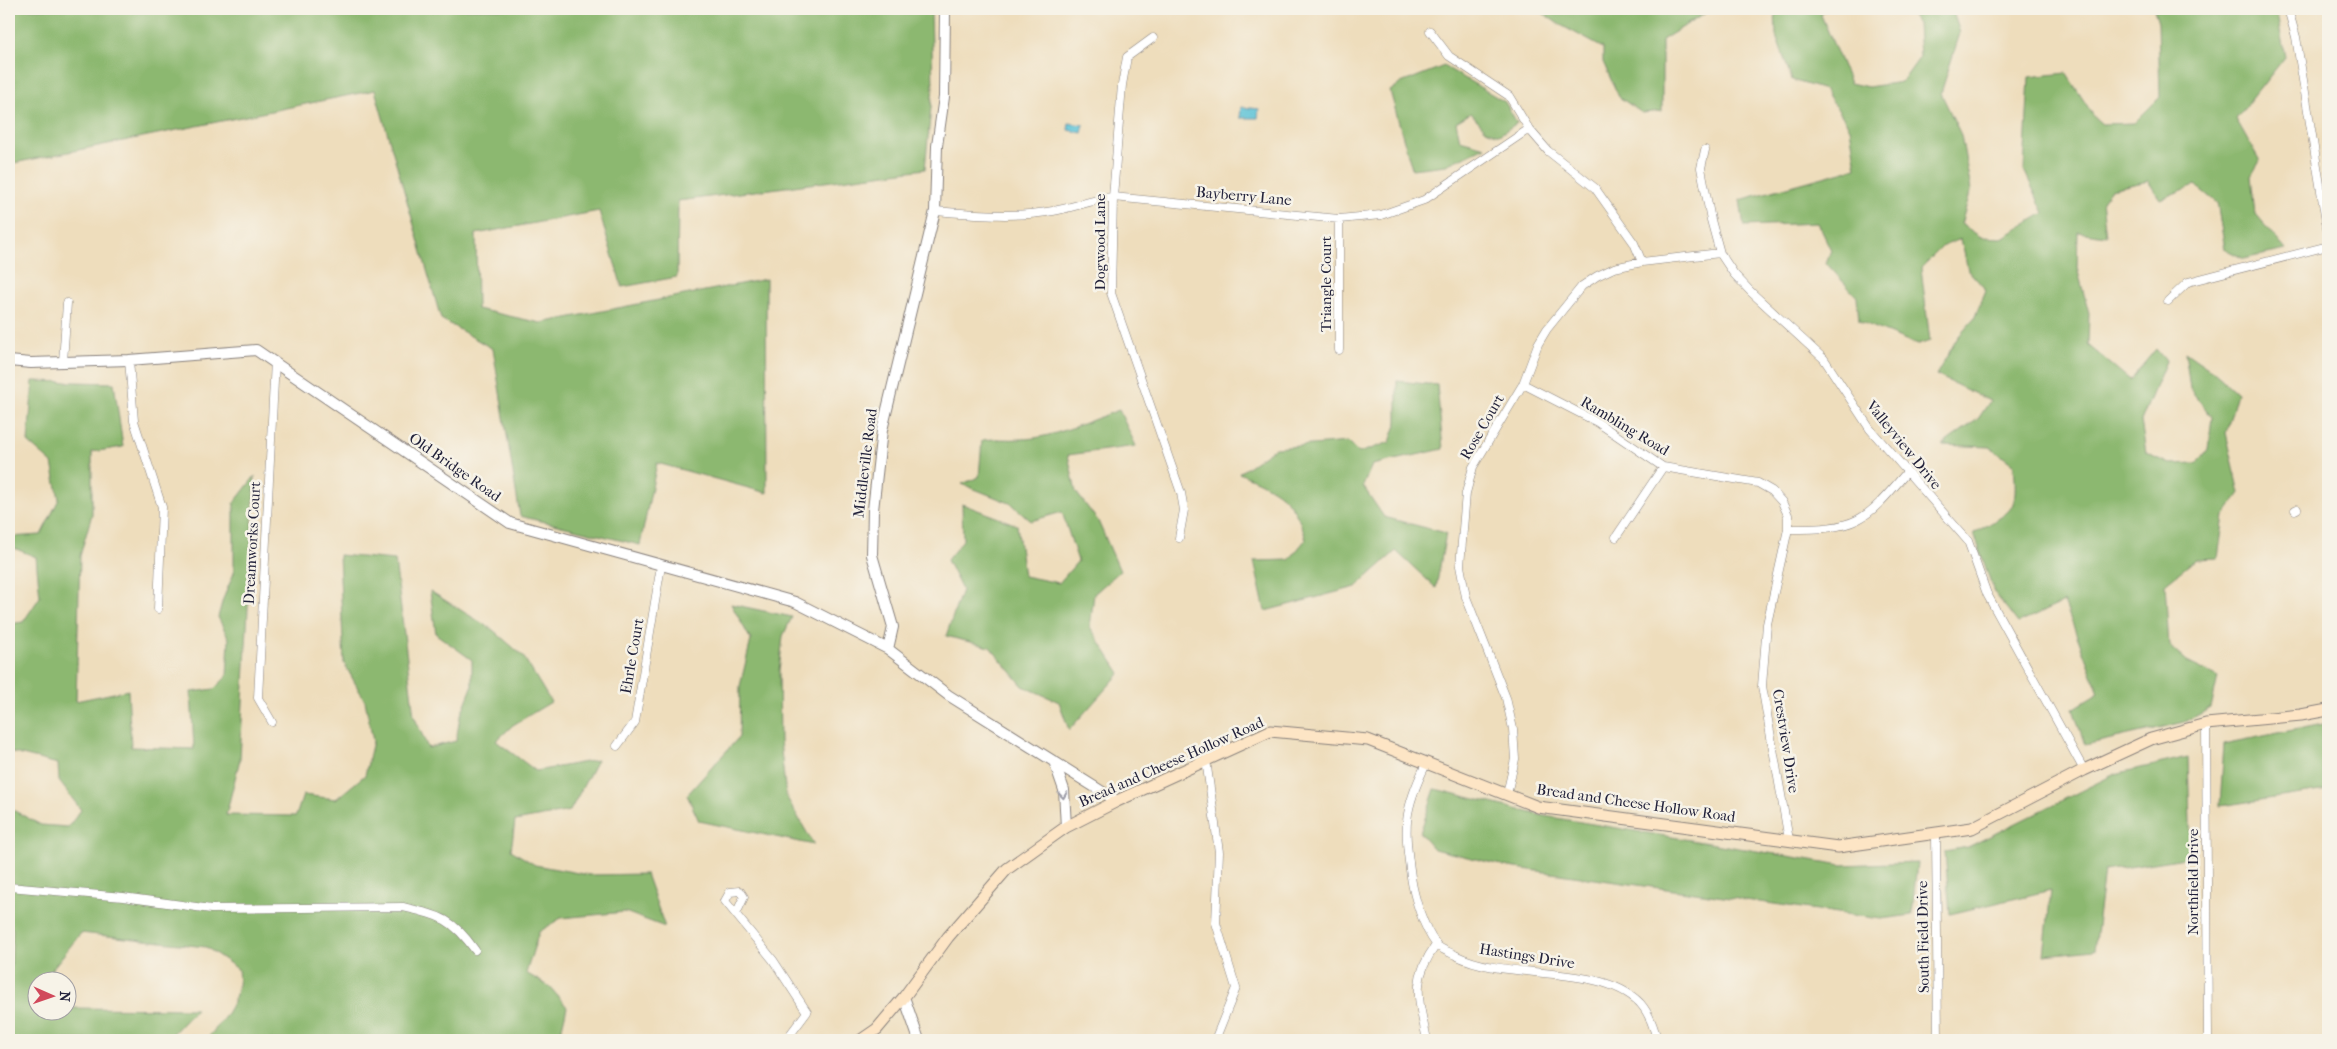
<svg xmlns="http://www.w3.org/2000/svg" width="2337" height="1049" viewBox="0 0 2337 1049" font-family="'IM FELL French Canon',serif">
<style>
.forest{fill:#8cb86f;stroke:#576d55}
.water{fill:#59c1d6;stroke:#3e7288}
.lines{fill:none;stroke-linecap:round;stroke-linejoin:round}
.minor-casing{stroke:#88807c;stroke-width:9}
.tertiary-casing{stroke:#88807c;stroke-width:12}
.secondary-casing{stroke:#88807c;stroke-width:13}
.minor{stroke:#fff;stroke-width:8}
.tertiary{stroke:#fff;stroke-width:10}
.secondary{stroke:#fde5c5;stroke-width:11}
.oneway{stroke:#9c9ca7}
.labels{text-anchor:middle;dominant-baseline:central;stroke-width:5;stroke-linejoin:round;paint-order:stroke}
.street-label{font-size:15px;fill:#22223b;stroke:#f7f3e8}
</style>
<rect width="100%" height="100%" fill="#f7f3e8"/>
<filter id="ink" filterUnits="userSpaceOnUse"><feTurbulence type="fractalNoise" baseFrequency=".02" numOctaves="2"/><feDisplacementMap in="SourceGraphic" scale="10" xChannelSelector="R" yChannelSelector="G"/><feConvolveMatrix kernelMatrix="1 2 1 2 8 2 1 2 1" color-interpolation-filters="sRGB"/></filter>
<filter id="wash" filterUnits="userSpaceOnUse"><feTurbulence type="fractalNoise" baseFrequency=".0096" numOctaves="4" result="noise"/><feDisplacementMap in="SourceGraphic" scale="20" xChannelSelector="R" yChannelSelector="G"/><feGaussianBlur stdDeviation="1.12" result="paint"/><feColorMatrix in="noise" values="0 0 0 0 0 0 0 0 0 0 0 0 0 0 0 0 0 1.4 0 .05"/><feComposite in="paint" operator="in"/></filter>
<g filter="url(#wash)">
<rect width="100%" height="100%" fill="#eeddbc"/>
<path class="forest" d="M9,9H931L933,87L925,169L678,201L677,277L622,287L599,211L476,234L477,309L541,323L766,279L767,493L657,463L640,545L520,516L493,349L441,319L375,90L9,164Z
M1537,9H1712L1662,40V111L1642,113L1619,97L1603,62V48L1557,23Z
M1775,9H1826L1821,15L1850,83L1868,87L1902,82L1920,57L1918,24L1907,9H1952L1960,33L1941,93L1961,135L1971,190L1961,224L1981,237L2002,238L2044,213L2024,170L2029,77L2066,73L2095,118L2102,124L2134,123L2160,97L2158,23L2154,9H2276L2285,57L2236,119L2260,161L2251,176L2255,214L2286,250L2244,259L2225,249L2217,203L2195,185L2160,199L2148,181L2111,189L2102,201L2106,236L2078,232L2077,268L2089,313L2088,345L2130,380L2156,349L2166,361L2141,421L2146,453L2169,464L2198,463L2208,449L2212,417L2190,389L2185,352L2215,373L2237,393L2226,433L2240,493L2224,516L2218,558L2196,559L2165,584L2169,646L2187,662L2218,677L2211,708L2185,722L2085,745L2073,709L2099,693L2064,602L2018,623L1994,592L1974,533C2014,509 2018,514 2014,465L1990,447L1942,445L1978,419L1990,401L1936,375L1958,337L1974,319L1986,290L1968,270L1961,239L1943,246L1921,268L1930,341L1918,345L1859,321L1857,297L1826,263L1831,250L1818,223L1744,226L1740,200L1856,168L1850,128L1825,90L1792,80L1776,36Z
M1444,66L1505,102L1517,123L1499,135L1486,130L1471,113L1456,122L1460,140L1485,147L1446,165L1412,169L1390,91L1401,83Z
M33,381L114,383L123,447L92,452V514L80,556L76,701L128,690L131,747L194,749L191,692L214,689L227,676L229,639L218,617L223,599L234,573V503L255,476L240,759L226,815L296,816L303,795L336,799L365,775L373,741L365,701L344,663L339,555L395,560L414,716L428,748L456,741L460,717L472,687V660L436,634L430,591L493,630L523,656L551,702L513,725L496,741L536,771L597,760L570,811L515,821L511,850L535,865L589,875L646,874L665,927L625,912L561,918L539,932L526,973L550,987L567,1007L559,1040H206C224,1019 242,999 238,969L206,947L81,933L44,979L46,981L38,982V1012H68V1008L196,1009L167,1040H9V970L11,967L13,929L9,926V808L41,825L68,827L81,810L59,781L58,764L10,752L9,748V624L23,622L40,597L36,557L9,546V537L41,535L59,499L52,463L28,442Z
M1397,381L1437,385L1443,449L1372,465L1363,486L1384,517L1446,533L1436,588L1396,551L1356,587L1265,611L1254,561L1289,560L1306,539C1293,496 1278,490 1239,473L1275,448L1348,442L1359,453L1390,442L1397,422Z
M1119,410L1136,446L1068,455L1076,492L1098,521L1120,571L1094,594L1090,627L1120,673L1069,730L1059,702L1023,686L990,647L946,636L962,590L947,560L963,540L962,504L1017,525L1024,576L1059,583L1078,561L1062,512L1031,521L1012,504L962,484L979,477L982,440C996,438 1008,440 1021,439C1051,439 1091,420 1119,410Z
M731,604L792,617L783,636L779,671L780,741L786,796L814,845L699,821L687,795L739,737L740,686L751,640Z
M2328,723V790L2220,806L2224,744Z
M2188,757L2191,857L2104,871L2094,950L2044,955L2051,890L1950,914L1945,851L1968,847L2115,774Z
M1435,789L1544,816L1842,865L1917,862L1912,915L1881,919L1509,867L1434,849L1420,833Z"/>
<path class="water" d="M1241,107L1259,109L1258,118H1240Z
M1069,123L1084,125L1082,133L1068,130Z"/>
</g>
<g filter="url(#ink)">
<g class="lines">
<defs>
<path id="minor" d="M2288,9L2296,37L2328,234
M1430,31L1449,56L1509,96L1529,129L1548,151L1595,188L1634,243L1642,262
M1153,38L1127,57L1122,85L1113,197L1111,293L1181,493L1184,510L1179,538
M1705,150L1701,168L1711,220L1720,253L1734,274L1751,292L1824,359L1870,429L1968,541L1987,594L2084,770
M935,211C974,214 1014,218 1053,211C1074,207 1092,200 1113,197L1339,219L1381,215L1424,200L1529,129
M1339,219V350
M2168,301L2188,282L2328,246
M129,360L134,421L162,507L158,609
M63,362L67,303
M1523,384L1597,422L1663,467L1758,483L1772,491L1782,502L1788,515V529L1767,624L1762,686L1789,840
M2295,510L2297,509
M1788,529C1857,529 1863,524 1907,472
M1616,537L1663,467
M272,722L258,698L275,361
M2206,724L2208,1040
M617,746L635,722L661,566
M1206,760L1219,852L1216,923L1236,988L1215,1040
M1426,764C1403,811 1404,826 1411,877C1414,897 1423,927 1436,944C1439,949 1450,952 1455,955C1508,982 1599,962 1640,1003C1649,1013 1654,1027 1657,1040
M1507,794L1515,759L1513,729L1506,698L1466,597L1460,566L1466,493L1473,467L1523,384L1538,344L1547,329L1582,286L1597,276L1614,268L1642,262L1720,253
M1936,834L1938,1040
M9,887L123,897L211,909L403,907C441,916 452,918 475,950
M736,914L744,897L740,891L730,892L725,901L773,960L807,1012L786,1040
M1427,1040C1419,1000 1410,980 1436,945"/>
<path id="tertiary" d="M945,9L944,97L937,146L935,211L882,430L873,510L872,555L893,627L888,649L948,695L1117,801
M9,361L31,363L129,360L256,350L510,523L795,602L888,649
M1055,764L1064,790L1066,827
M904,997L919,1040"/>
<path id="secondary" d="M861,1040L877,1029L904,997L948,937L1007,869L1066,827L1117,801L1270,731L1368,740L1538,807L1838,847L1972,828L2084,770L2151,739L2206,724L2301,715L2328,710"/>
</defs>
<use href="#minor" class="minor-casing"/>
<use href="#tertiary" class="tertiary-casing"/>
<use href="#secondary" class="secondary-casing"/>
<use href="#minor" class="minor"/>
<use href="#tertiary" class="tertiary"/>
<use href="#secondary" class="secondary"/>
</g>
<defs><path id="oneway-chevron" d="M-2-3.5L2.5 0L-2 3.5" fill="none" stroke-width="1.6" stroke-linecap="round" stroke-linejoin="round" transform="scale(1.25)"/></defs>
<use class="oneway" href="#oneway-chevron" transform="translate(1063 795) rotate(84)"/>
</g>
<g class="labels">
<g class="street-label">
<text transform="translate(1244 196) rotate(5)">Bayberry Lane</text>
<text transform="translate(1100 242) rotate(-90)">Dogwood Lane</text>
<text transform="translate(1326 284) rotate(-90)">Triangle Court</text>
<text transform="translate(1625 426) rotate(31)">Rambling Road</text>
<text transform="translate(1482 427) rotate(-60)">Rose Court</text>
<text transform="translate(1904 445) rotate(51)">Valleyview Drive</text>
<text transform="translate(865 463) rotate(-83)">Middleville Road</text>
<text transform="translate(455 467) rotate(35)">Old Bridge Road</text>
<text transform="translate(252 543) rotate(-87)">Dreamworks Court</text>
<text transform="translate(632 656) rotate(-80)">Ehrle Court</text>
<text transform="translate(1786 741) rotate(81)">Crestview Drive</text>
<text transform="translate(1171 762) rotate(-24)">Bread and Cheese Hollow Road</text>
<text transform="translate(1636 803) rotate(8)">Bread and Cheese Hollow Road</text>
<text transform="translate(2193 882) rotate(-90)">Northfield Drive</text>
<text transform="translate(1923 937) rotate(-91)">South Field Drive</text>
<text transform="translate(1527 956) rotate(9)">Hastings Drive</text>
</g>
</g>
<rect width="2337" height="1049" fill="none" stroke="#f7f3e8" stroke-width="30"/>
<g transform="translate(52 996) rotate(92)"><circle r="24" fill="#f7f3e8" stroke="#a29fa3"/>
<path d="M0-4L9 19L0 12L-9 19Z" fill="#d1495b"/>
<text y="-8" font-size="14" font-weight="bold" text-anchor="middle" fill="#22223b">N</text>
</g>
</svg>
